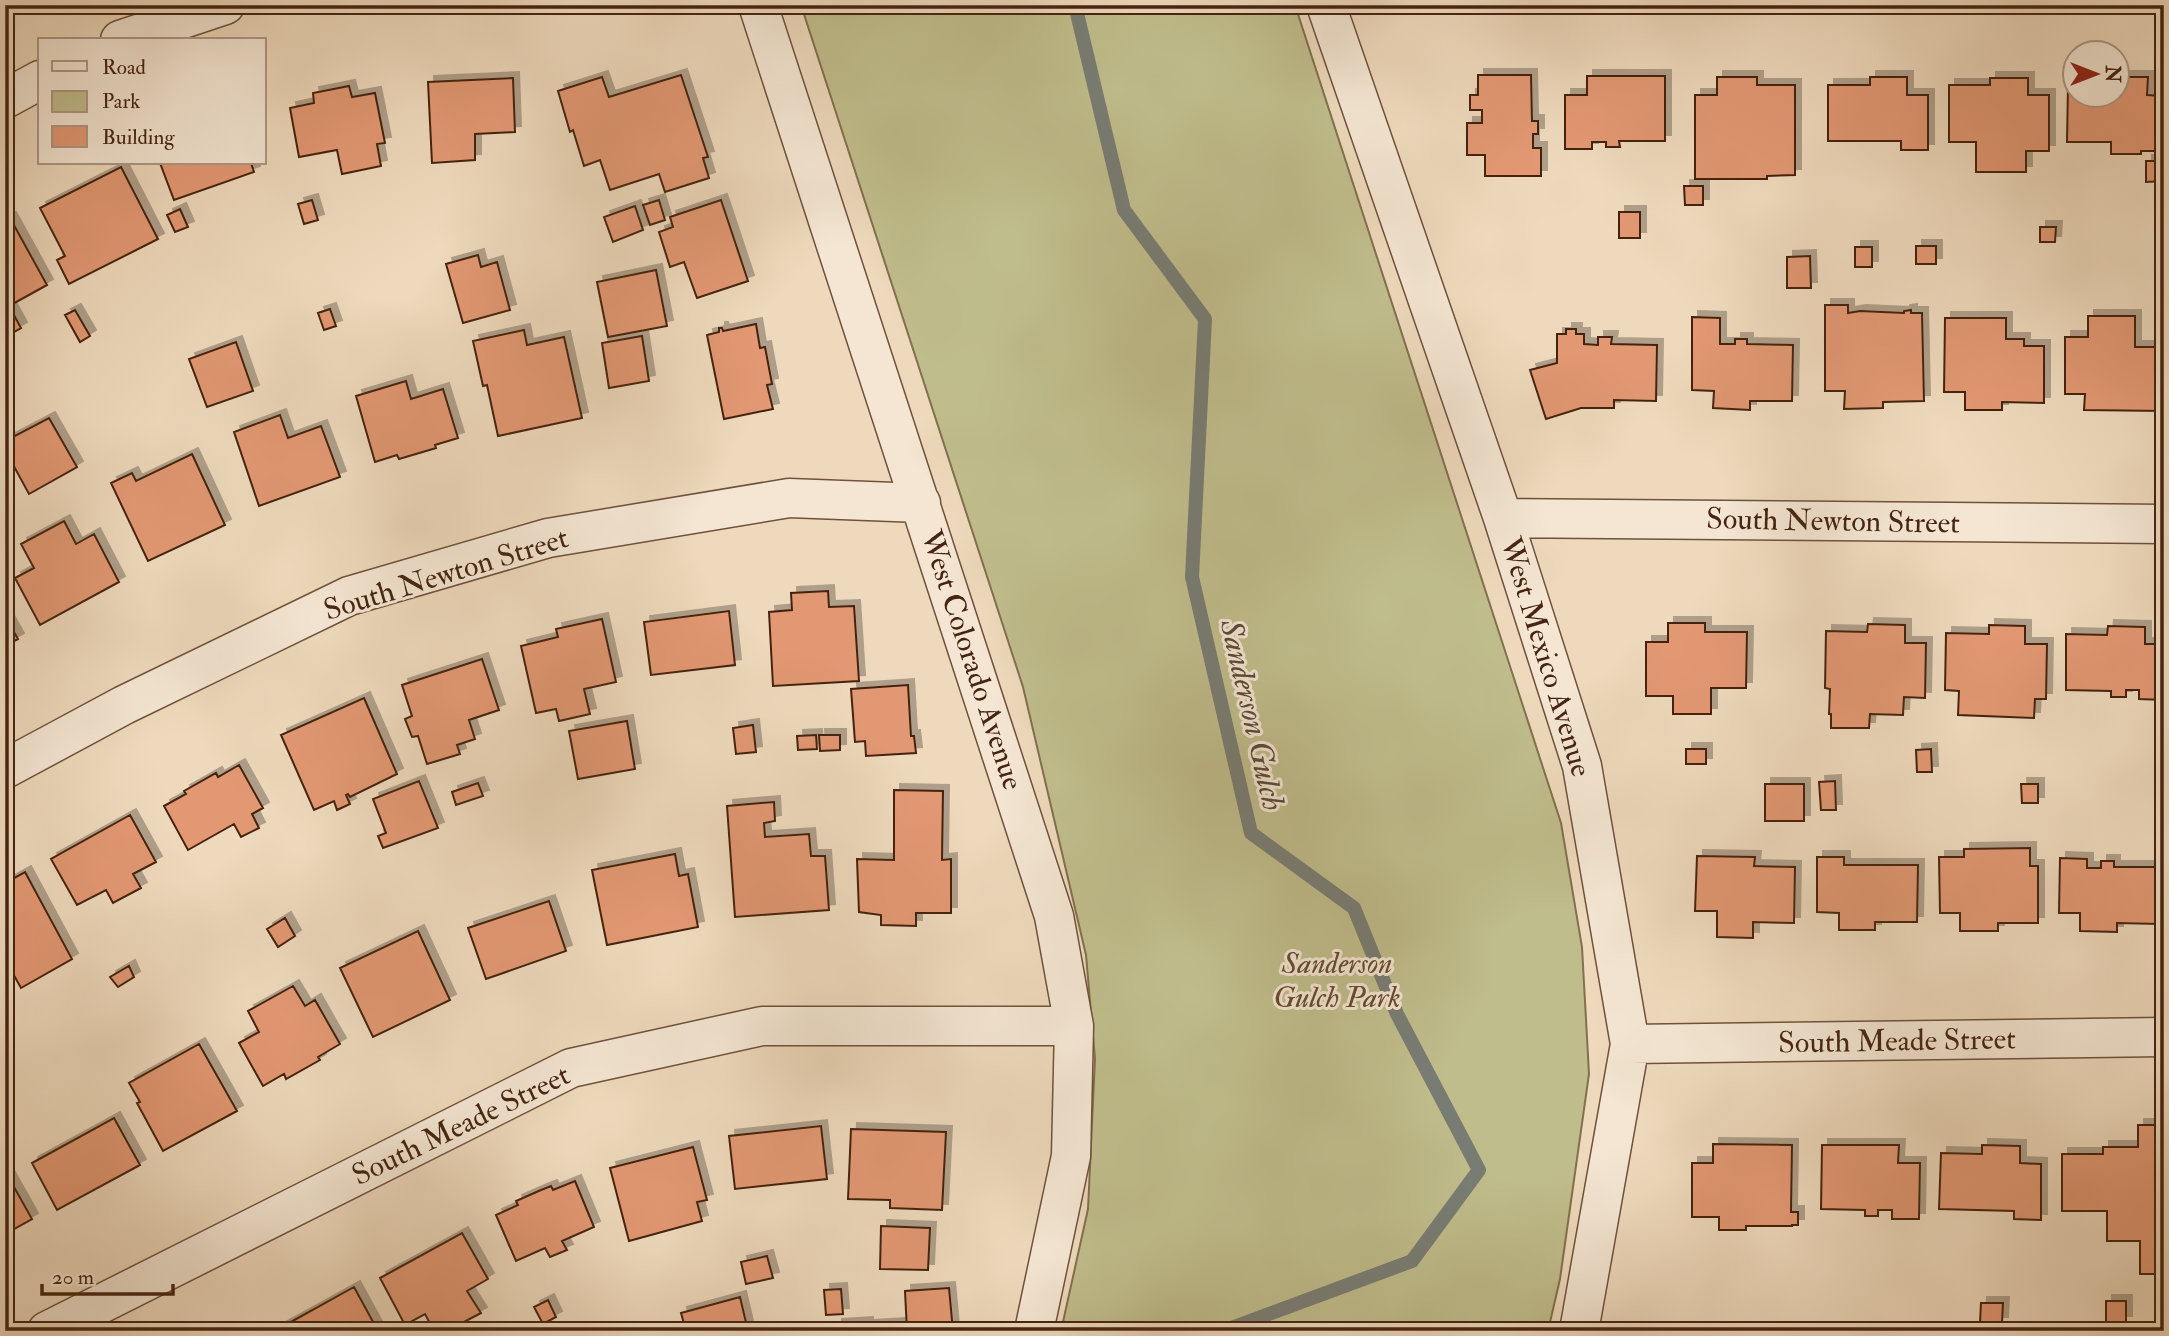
<svg xmlns="http://www.w3.org/2000/svg" width="2169" height="1336" viewBox="0 0 2169 1336" font-family="'IM FELL Double Pica',serif">
<style>
.green{fill:#c0bd8c;stroke:#82704e;stroke-width:2}
.lines{fill:none;stroke-linecap:round;stroke-linejoin:round}
.stream{stroke:#787d74;stroke-width:14}
.building{fill:#e29873;stroke:#452411;stroke-width:2;filter:url(#shadow)}
.minor-casing{stroke:#6f513c;stroke-width:41}
.minor{stroke:#f4e6d3;stroke-width:38}
.labels{text-anchor:middle;dominant-baseline:central;stroke-width:6;stroke-linejoin:round;paint-order:stroke}
.street-label{font-size:30px;fill:#452411;stroke:#f4e6d3}
.park-label{font-size:30px;font-style:italic;fill:#644a30;stroke:#f4e6d3}
.water-label{font-size:32px;font-style:italic;fill:#5a493a;stroke:#f4e6d3}
</style>
<defs>
<filter id="shadow"><feDropShadow dx="6" dy="-6" stdDeviation="0" flood-color="#0004"/></filter>
</defs>
<rect width="100%" height="100%" fill="#eed9bc"/>
<filter id="stains"><feTurbulence type="fractalNoise" baseFrequency=".00286" numOctaves="4"/><feColorMatrix values="0 0 0 0 .2 0 0 0 0 .09 0 0 0 0 .02 0 0 0 .5 -.17"/></filter>
<radialGradient id="worn" r=".72"><stop offset=".6" stop-color="#630" stop-opacity="0"/><stop offset="1" stop-color="#630" stop-opacity=".3"/></radialGradient>
<path class="green" d="M801,5H1295L1561,823L1582,947L1589,1074L1560,1279L1548,1331H1061L1088,1209L1095,1059L1086,955L1023,687Z"/>
<g class="lines">
<path class="stream" d="M1075,5L1124,210L1205,319L1192,577L1251,833L1354,908L1397,1014L1479,1170L1412,1261L1234,1327V1331"/>
</g>
<path class="building" d="M681,75L708,157L703,158L709,178L665,192L659,174L610,190L600,160L584,166L573,130L570,132L558,91L602,77L609,97Z
M1478,75H1531L1532,121H1538V134H1533V148H1541V176H1485V155H1467V123H1482V110H1470V95H1478Z
M1587,76H1665V141H1619L1620,147H1606V142H1592V149H1565V95H1587Z
M1717,77H1757V85H1795V175L1767,176V179H1695V95H1717Z
M1870,77H1907V95H1928V150H1901V141H1828V85H1870Z
M2116,77H2148L2147,95L2164,96V151H2141V154H2111V142H2067L2068,85H2074V94H2116Z
M513,78L515,132L475,134V160L432,163L428,82Z
M1990,78H2028V95H2049V151H2026V172H1976V142H1949V85H1990Z
M349,86L352,97L375,93L385,143L377,144L381,166L342,174L337,150L299,157L290,108L314,103L313,93Z
M2146,161H2164V181L2146,182Z
M160,163H251L254,172L174,200Z
M121,167L158,239L69,284L57,260L65,256L40,208Z
M1684,186H1703V205H1685Z
M312,200L318,220L304,224L298,204Z
M659,200L665,220L650,225L643,205Z
M721,200L748,281L697,298L684,262L670,267L659,232L673,227L670,217Z
M635,206L643,230L613,242L604,217Z
M180,209L188,227L175,232L167,215Z
M1619,212H1640V238H1619Z
M10,218L47,285L9,306L21,328L5,337V221Z
M2040,227H2056L2055,242H2040Z
M1916,246H1936V264H1916Z
M1855,247H1872V267H1855Z
M478,255L481,267L497,262L510,310L463,323L446,264Z
M1810,256L1811,288H1787V257Z
M656,270L667,326L608,337L597,282Z
M1825,305H1848V313L1860,311L1904,313V311L1911,310V313H1922L1924,401L1883,402V408L1844,409L1845,391H1825Z
M330,309L336,326L324,330L318,313Z
M75,310L90,336L80,342L65,315Z
M2088,316H2135V347H2164V411L2084,410L2085,394H2065V337H2088Z
M1692,317L1720,318V344H1735V339H1747V344L1793,345L1792,401H1750V410L1713,408L1714,391L1692,390Z
M1945,318H2006V339H2024V346H2044V403L2002,402V410H1965V392H1944Z
M756,324L760,348L765,347L772,384L767,385L773,409L724,419L707,335L719,332V328H722L723,331Z
M1566,329H1576V334H1584V344L1598,345V337H1612L1611,344L1657,345L1656,401L1614,400V408H1581L1546,419L1530,370L1557,363V334H1566Z
M524,330L527,345L564,337L582,418L498,436L487,385L483,386L473,341Z
M642,336L649,381L609,388L602,343Z
M236,342L253,391L207,407L189,359Z
M406,381L411,399L443,389L458,438L435,445L436,448L399,459L397,455L375,462L356,396Z
M280,415L288,438L321,426L340,477L259,506L234,432Z
M49,418L77,467L29,494L5,450V441Z
M192,454L225,525L148,561L111,483L132,473L136,481Z
M64,521L76,544L94,534L119,582L40,625L15,578L34,568L21,544Z
M828,591L829,607L854,606L859,681L773,686L769,612L792,610L791,593Z
M729,611L735,665L651,675L644,622Z
M5,616L18,639L5,646Z
M602,619L616,682L584,689L590,714L559,721L556,709L536,713L521,646L558,637L556,629Z
M1668,623H1705V632H1747L1746,688H1711V714H1673V696H1646V642H1668Z
M1868,624L1905,625V643H1926L1925,698L1904,697L1903,715L1870,714L1869,728H1831V714H1829L1830,689L1825,688L1826,631L1867,632Z
M1989,625L2025,626V644H2047L2046,699H2035L2034,718L1958,715L1959,691L1945,690L1946,633L1989,634Z
M2108,626L2145,627V644H2164V700L2139,699V690H2126V697H2111V691L2066,690V634L2107,635Z
M482,659L499,710L469,720L475,739L457,745L460,754L427,764L418,736L412,737L405,719L412,716L402,685Z
M908,685L911,736H914L916,753L866,756L865,741L855,742L851,689Z
M364,698L397,774L350,797L348,794L346,795L350,804L337,810L334,801L314,810L281,735Z
M627,721L635,769L578,779L569,731Z
M753,725L756,752L736,754L733,728Z
M816,735L817,749L798,750L797,736Z
M819,735H840V750L820,751Z
M1686,749H1706V764H1686Z
M1931,749L1932,772H1917L1916,750Z
M239,765L263,808L252,814L259,828L241,837L234,824L188,850L164,806L186,794L184,791L216,773L218,777Z
M419,781L438,828L383,848L378,836L386,833L373,799Z
M1835,781L1836,810H1821L1819,782Z
M478,783L483,796L456,805L452,792Z
M1765,784H1804V821H1765Z
M2021,784H2038V803H2022Z
M894,790L943,791L942,860L951,859V913H916V926L881,925V915L859,912L857,859L894,860Z
M774,802L775,821L764,823L765,837L809,834L811,856H825L829,910L735,917L727,806Z
M130,815L156,862L133,874L141,888L113,903L106,890L77,905L51,859Z
M2030,848V866H2038V923H1998V931H1960V913H1940L1939,857H1964V849Z
M675,854L679,876L688,874L698,927L607,945L592,870Z
M1697,856L1755,857L1754,866L1795,867L1794,923L1753,922V938L1717,937V911H1695Z
M1817,857H1844V865H1918L1917,922H1875V930H1839V913L1817,912Z
M2060,858L2087,859V868H2101V861H2114V867H2160V924L2117,923V932L2080,931V913H2059Z
M25,872L72,959L21,988L11,970L5,973V883Z
M549,901L566,951L486,979L468,928Z
M285,918L295,936L278,947L267,929Z
M418,931L450,1000L373,1037L340,968Z
M129,966L134,977L118,987L110,977Z
M293,986L305,1006L315,1000L340,1044L318,1057L320,1060L286,1079L284,1074L263,1086L239,1043L259,1032L248,1011Z
M199,1044L237,1111L163,1151L137,1103L140,1102L129,1083Z
M114,1118L140,1165L57,1210L32,1163Z
M2138,1125H2160V1242H2164V1274H2140V1241H2107V1211H2062V1154H2103V1147H2138Z
M821,1126L827,1179L735,1189L729,1136Z
M851,1129L946,1132L942,1210L890,1208V1200L848,1199Z
M1713,1144L1792,1145L1791,1212H1798V1225H1792V1226H1746V1230H1719V1217H1692V1163H1713Z
M1822,1145H1899L1898,1163H1920L1919,1219H1892V1210H1878V1216H1865V1210L1821,1209Z
M1982,1145L2020,1146V1163L2041,1164V1220L2014,1219V1211L1939,1209L1941,1153L1982,1154Z
M693,1147L707,1200L697,1202L702,1221L629,1241L610,1168Z
M5,1171L32,1219L5,1234Z
M575,1181L594,1227L562,1241L567,1250L550,1257L545,1248L516,1261L496,1215L518,1205L516,1201L541,1190L551,1186L553,1190Z
M881,1226L930,1228L928,1270L880,1269Z
M462,1233L488,1279L467,1291L481,1313L447,1331H434L425,1314L405,1325L380,1278Z
M767,1256L773,1278L746,1284L741,1262Z
M354,1287L378,1331H274L289,1323Z
M949,1288L953,1331H907L905,1291Z
M841,1289L843,1314L826,1315L824,1290Z
M740,1297L748,1331H686L681,1313Z
M548,1300L556,1317L543,1324L534,1307Z
M2106,1301H2126V1322H2106Z
M1981,1303H2003L2002,1323H1980Z
M867,1323V1326L900,1324L901,1331H836V1325Z"/>
<g class="lines">
<defs>
<path id="minor" d="M758,5L1054,916L1074,1026L1071,1156L1034,1331
M1326,5L1503,518L1582,766L1630,1044L1579,1331
M120,40L225,5
M5,99L40,80
M1503,518L2164,524
M5,769L124,705L349,596L548,538L789,498L921,503
M1630,1044L2164,1037
M47,1331L571,1068L762,1026H1074"/>
</defs>
<use href="#minor" class="minor-casing"/>
<use href="#minor" class="minor"/>
</g>
<g class="labels">
<g class="street-label">
<text transform="translate(1833 521) rotate(1)">South Newton Street</text>
<text transform="translate(446 574) rotate(-17)">South Newton Street</text>
<text transform="translate(1546 657) rotate(73)">West Mexico Avenue</text>
<text transform="translate(972 660) rotate(72)">West Colorado Avenue</text>
<text transform="translate(1897 1041) rotate(-1)">South Meade Street</text>
<text transform="translate(461 1125) rotate(-26)">South Meade Street</text>
</g>
<g class="park-label">
<text x="1337" y="963">Sanderson<tspan x="1337" dy="34">Gulch Park</tspan></text>
</g>
<g class="water-label">
<text transform="translate(1252 715) rotate(77)">Sanderson Gulch</text>
</g>
</g>
<rect width="2169" height="1336" fill="none" stroke="#eed9bc" stroke-width="28"/>
<rect x="7" y="7" width="2155" height="1322" fill="none" stroke="#452411" stroke-width="3.5"/>
<rect x="14" y="14" width="2141" height="1308" fill="none" stroke="#452411" stroke-width="2"/>
<rect x="38" y="38" width="228" height="126" fill="#f4e6d3" stroke="#ae9885" stroke-width="2"/>
<rect x="52" y="61" width="35" height="10" fill="#f4e6d3" stroke="#ae9885" stroke-width="2"/>
<text x="102" y="74" font-size="21" fill="#452411">Road</text>
<rect x="52" y="91" width="35" height="21" fill="#c0bd8c" stroke="#ae9885" stroke-width="2"/>
<text x="102" y="108" font-size="21" fill="#452411">Park</text>
<rect x="52" y="126" width="35" height="21" fill="#e29873" stroke="#ae9885" stroke-width="2"/>
<text x="102" y="144" font-size="21" fill="#452411">Building</text>
<g transform="translate(2096 74) rotate(90)"><circle r="33" fill="#f4e6d3" stroke="#ae9885" stroke-width="2"/>
<path d="M0-5L12 26L0 18L-12 26Z" fill="#8f2418"/>
<text y="-10" font-size="19" font-weight="bold" text-anchor="middle" fill="#452411">N</text>
</g>
<path d="M42 1284v10h131v-10" fill="none" stroke="#452411" stroke-width="3.5"/>
<text x="52" y="1284" font-size="21" fill="#452411" stroke="#f4e6d3" stroke-width="5" paint-order="stroke">20 m</text>
<rect width="100%" height="100%" filter="url(#stains)"/>
<rect width="100%" height="100%" fill="url(#worn)"/>
</svg>
